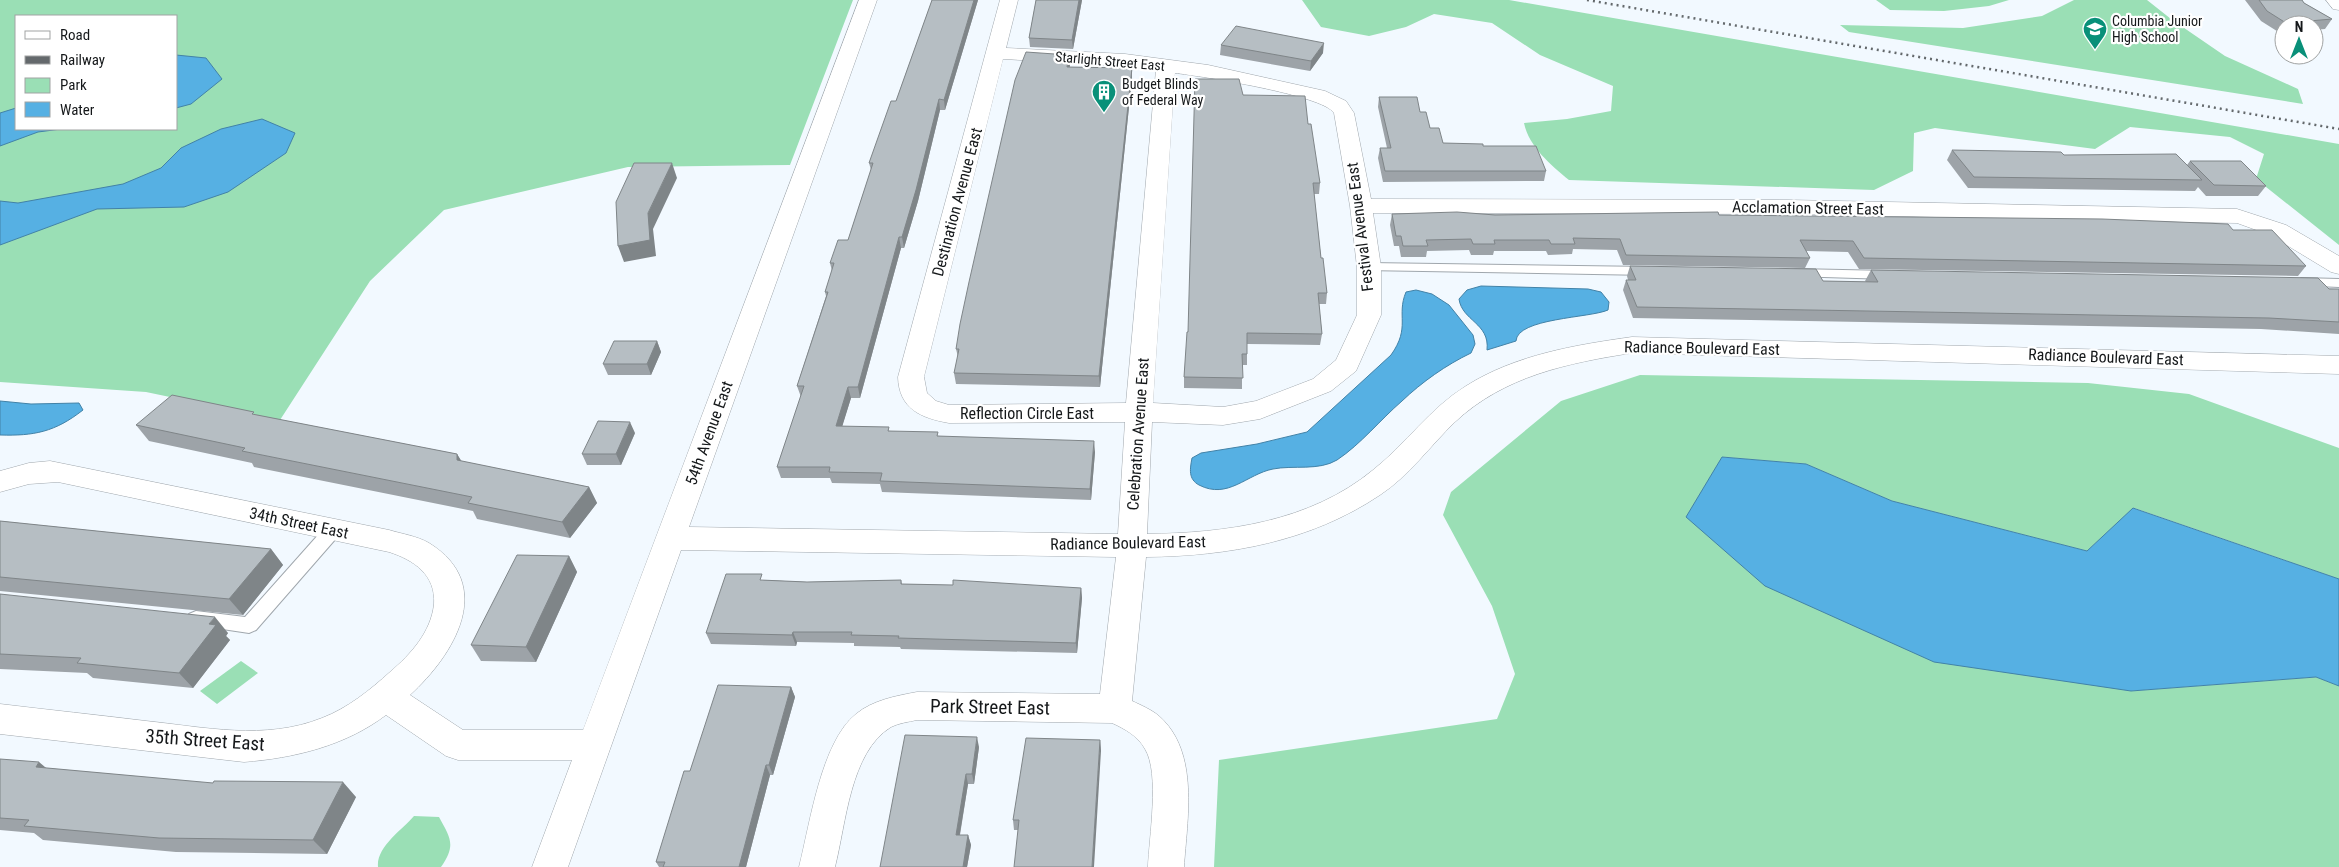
<svg xmlns="http://www.w3.org/2000/svg" width="2339" height="867" viewBox="0 0 2339 867" font-family="'Roboto Condensed',sans-serif">
<style>
.green{fill:#9adfb5;fill-rule:evenodd}
.water{fill:#56b0e3;stroke:#4282a7}
.lines{fill:none;stroke-linecap:round;stroke-linejoin:round}
.service-casing{stroke:#a0a7ad;stroke-width:2}
.minor-casing{stroke:#a0a7ad;stroke-width:1}
.service{fill:#fff;fill-rule:evenodd}
.minor{fill:#fff;fill-rule:evenodd}
.rail{stroke:#64696c;stroke-width:2.5;stroke-dasharray:2 4;stroke-linecap:butt}
.wall{fill:#9da3a8}
.shaded-wall{fill:#7f8588}
.building{fill:#b6bec3;stroke:#7f8588}
.labels{text-anchor:middle;dominant-baseline:central;stroke-width:4.5;stroke-linejoin:round;paint-order:stroke}
.far-poi-label{font-size:14px;fill:#15181a;stroke:#fff;text-anchor:start}
.far-street-label{font-size:14px;fill:#15181a;stroke:#fff}
.street-label{font-size:16px;fill:#15181a;stroke:#fff}
.near-street-label{font-size:19px;fill:#15181a;stroke:#fff}
</style>
<rect width="100%" height="100%" fill="#f2f9ff"/>
<path class="green" d="M0,0H853L790,165L628,167L444,210L370,281L280,420L146,392L0,382ZM16,16H176V129H16Z
M1302,0H1509L2339,144V245L2256,179L2264,154L2230,137L2130,127L2095,149L1935,128L1914,133L1913,171L1874,190L1569,180C1551,165 1529,147 1524,123L1567,119L1611,111L1613,86L1540,55L1492,23L1434,14L1406,27L1369,36L1321,27Z
M1876,0H2009L1989,6L1944,11L1890,10Z
M2074,0H2147L2171,19L2225,56L2298,89L2303,104L1849,32L1840,25L1963,28L2042,16Z
M1640,375L2088,383L2189,394L2339,448V579L2134,508L2087,551L1892,501L1806,464L1723,457L2131,691L2316,677L2339,686V867H1214L1219,760L1497,719L1515,674L1492,606L1443,515L1451,492L1561,401Z
M241,661L258,673L217,704L200,691Z
M414,816L439,817C451,839 456,845 441,867H378C376,847 402,830 414,816Z"/>
<path class="water" d="M176,55L206,58L222,79L191,104L176,108Z
M16,108V129H61L38,132L0,146V113Z
M262,119L295,133L286,153L228,192L184,207L97,209L0,245V201L18,203L123,184L161,168L181,148L221,129Z
M1481,286L1588,289L1601,292L1609,302L1608,310C1590,318 1517,318 1516,341L1487,350C1490,323 1462,321 1459,299L1467,290Z
M1416,290L1432,294L1449,305L1473,335L1475,344L1471,353C1446,365 1422,382 1402,401C1380,420 1361,444 1337,460C1319,471 1293,465 1273,469C1247,474 1228,500 1199,485C1188,479 1190,469 1192,458L1201,453L1257,444L1307,432L1391,355C1411,327 1396,316 1406,292Z
M0,401L31,404L79,403L83,410C55,432 34,436 0,435Z
M1722,457L1806,464L1892,501L2087,551L2133,508L2339,579V686L2316,677L2131,691L1934,662L1765,586L1686,517Z"/>
<g class="lines">
<defs>
<path id="service" d="M1369,263L1649,267L1656,271L1649,275L1364,270L1362,267L1364,264Z
M1796,269L1889,271L1896,275L1889,279L1791,276L1789,273L1791,270Z
M2301,278L2339,279V287L2296,285L2294,282Z
M333,523L339,525L342,530L339,535L256,630L249,633L189,624L187,619L189,614L196,611L245,617L327,525Z"/>
<path id="minor" d="M859,0H877L689,527L1118,534L1125,422L949,423C921,418 899,409 898,377L1000,0H1018L1006,48L1125,54L1208,65L1325,91L1346,101L1354,113L1371,199L1788,200L2237,209L2286,225L2339,256V274L2331,272L2270,235L2237,223L1788,214L1373,213L1381,267V315L1356,371L1331,391L1260,419L1223,425L1152,422L1147,534C1226,533 1310,522 1373,470C1406,444 1430,408 1466,386C1515,355 1575,345 1632,337L2339,356V374L1632,353C1568,363 1504,376 1455,422C1430,446 1409,476 1380,495C1310,542 1228,556 1146,557L1132,701C1141,705 1152,710 1159,716C1200,752 1187,820 1184,867H1148C1149,838 1160,773 1145,749C1138,736 1125,729 1112,723L917,720C908,722 899,723 891,727C850,752 846,824 835,867H799C810,824 821,742 856,714C873,700 896,696 917,692L1100,694L1116,557L681,550L568,867H532L572,760H458L446,756L386,715C345,746 294,758 244,762L0,734V704C49,710 98,715 146,721C204,727 265,741 322,718C348,708 370,690 390,672C411,654 431,632 434,604C436,575 414,560 389,552L58,482L29,484L0,492V471L29,463L50,461L389,530C402,534 417,536 429,543C497,585 454,655 410,695L463,730H583ZM1003,59L1125,66L1156,70L1126,403L949,405L936,401L927,393L924,377ZM1175,73C1201,76 1323,95 1334,113L1350,206L1357,267V315L1336,360L1313,379L1256,401L1223,407L1153,403Z
M2326,0H2339V10L2333,9Z"/>
</defs>
<use href="#service" class="service-casing"/>
<use href="#minor" class="minor-casing"/>
<use href="#service" class="service"/>
<use href="#minor" class="minor"/>
<path class="rail" d="M1587,0L2339,129"/>
</g>
<path class="wall" d="M932,0H978L945,110H940L918,201L904,248H901L860,398H851L842,426L1095,452L1091,500L882,492L880,484L832,483L830,478H781L777,467L801,397L797,386L826,296L825,292L832,271L830,263L848,240L871,170L869,163L896,101Z
M1036,0H1082L1073,49L1030,47L1029,38Z
M2245,0H2302L2304,3L2332,19L2325,29L2314,30V25H2284V33H2280L2261,21Z
M1221,45L1323,53L1310,71L1220,55Z
M1070,65V67L1132,68V78L1100,387L956,384L954,373L958,357L956,349Z
M1243,95L1308,124L1320,183L1319,194H1314L1321,258L1327,293L1326,304H1319L1322,334L1320,345L1247,344V365H1242V389L1184,388V377L1188,332Z
M1379,97L1420,112L1430,128L1443,143L1483,146L1546,171L1544,181L1383,182L1378,158L1380,148H1387L1378,107Z
M1952,150L2064,155L2187,165L2190,161L2266,186L2258,196H2206L2198,187L2195,191L1968,188L1947,160Z
M1392,214L1719,215L2233,230L2306,266L2298,276L1859,269L1848,252L1806,251L1810,258L1805,268L1623,265L1617,250L1573,249L1572,254L1548,255L1546,251H1494L1493,255H1471L1469,250L1427,251L1426,257H1401L1399,246H1394L1390,225Z
M1630,266L1823,281L1866,282L1865,281L1871,270L2339,289V334L2261,329L1633,318L1623,290L1626,280H1628L1627,276Z
M657,341L661,352L651,375H608L603,364Z
M257,415L457,454L461,461L589,487L597,503L570,538L477,519L473,511L254,467L252,463L149,441L136,425Z
M635,433L621,465H587L582,454Z
M0,521L271,549L283,565L243,615L0,591Z
M569,556L577,572L536,662L481,661L471,645Z
M764,580L807,582L901,580L902,584L1081,588L1082,598L1077,653L901,649L900,647L854,646V643L797,642L796,646L711,644L706,633Z
M0,594L228,633L226,636L230,640L193,688L93,678L87,673L0,669Z
M791,687L795,697L773,775H770L746,867H659L656,862L690,771Z
M1100,740L1101,751L1018,830H1014L1013,820Z
M979,747L974,784H968L960,835H968L971,845L967,867H880Z
M0,759L46,768L356,797L327,854L176,852L43,840L34,833L0,830Z"/>
<path class="shaded-wall" d="M974,0H978L945,110L944,100Z
M1079,0H1082L1073,49L1072,40Z
M1324,43L1323,53L1310,71L1311,61Z
M1069,55L1070,65L1068,77L1067,67Z
M1132,68V78L1100,387L1099,376Z
M939,99L940,110L918,201L904,248L902,237Z
M672,163L677,178L653,229L656,256L624,262L618,246L648,213Z
M899,237L901,248L860,398L858,387Z
M657,341L661,352L651,375L647,364Z
M848,387L851,398L839,437L836,426Z
M630,422L635,433L621,465L616,454Z
M1094,441L1095,452L1091,500L1090,489Z
M457,454L467,470L457,460Z
M589,487L597,503L570,538L562,522Z
M271,549L283,565L243,615L229,599Z
M569,556L577,572L536,662L526,647Z
M1081,588L1082,598L1077,653L1076,643Z
M215,617L228,633L226,636L230,640L193,688L179,673L209,624Z
M793,632L797,642L796,646L792,635Z
M791,687L795,697L773,775L769,765Z
M977,737L979,747L974,784L972,774Z
M1100,740L1101,751L1094,867H1092Z
M39,762L57,777L36,767Z
M766,765L770,775L746,867H739Z
M966,774L968,784L958,845L956,835Z
M343,782L356,797L327,854L313,840Z
M968,835L971,845L967,867H963Z"/>
<path class="building" d="M932,0H974L944,100L939,99L916,190L902,237H899L858,387H848L836,426L889,427L888,431L938,432L937,436L1094,441L1090,489L880,481L882,473L829,472L830,467H777L804,386H797L828,292H825L834,263H830L838,240H848L873,163H869L891,101H896Z
M1036,0H1079L1072,40L1029,38Z
M2259,0H2302L2304,3L2332,19L2286,23L2267,11Z
M1236,26L1324,43L1311,61L1221,45Z
M1026,52L1069,55L1067,67L1132,68L1099,376L954,373L959,349H956L960,324L969,282L1015,80Z
M1195,79H1239L1243,95L1305,96L1308,124H1311L1320,183H1313L1321,258H1323L1327,293H1318L1322,334L1247,333V354H1242L1243,378L1184,377L1187,332H1188Z
M1379,97H1417L1420,112H1426L1430,128H1439L1443,143L1483,144V146H1536L1546,171H1385L1380,148H1391Z
M1952,150L2061,152L2064,155L2176,154L2202,180L1974,177Z
M2190,161H2241L2266,186L2214,185Z
M634,163H672L648,213L650,240L618,246L616,202Z
M1457,212L1495,215L1718,212L1719,215L2102,219L2228,224L2233,230H2272L2306,266L1864,258L1853,241L1800,240L1810,258L1626,255L1620,239L1573,238L1575,244H1551L1549,240H1494L1495,244H1473L1471,239L1426,240L1428,246H1403L1401,236H1396L1392,214Z
M1630,266L1816,269L1823,281L1878,282L1871,270L2318,278L2329,289H2339V322L2269,318L1637,307L1626,280H1636Z
M614,341H657L647,364H603Z
M172,395L254,412L252,414L457,454V460L589,487L562,522L468,503L472,497L242,451L245,448L136,425Z
M598,421L630,422L616,454H582Z
M0,521L271,549L229,599L0,577Z
M517,555L569,556L526,647L471,645Z
M726,574H762L760,580L807,582L901,580V584L953,585V580L1081,588L1076,643L898,638L899,636L851,635L852,632H793L792,635L706,633Z
M0,594L215,617L209,624L216,625L179,673L77,663L81,658L0,654Z
M718,685L791,687L769,765H766L739,867H663L665,862H656L684,771H690Z
M905,735L977,737L972,774H966L956,835H968L963,867H880Z
M1026,738L1100,740L1092,867H1014L1019,820H1013Z
M0,759L39,762L36,767L213,783L214,781L343,782L313,840L159,838L24,826L29,820L0,818Z"/>
<defs>
<symbol id="school-pin" viewBox="-11 -11 22 30"><path d="M0 17L-7.5 6A9.5 9.5 0 1 1 7.5 6Z" fill="#099079" stroke="#fff"/><path d="M0-5L7-2L0 1L-7-2ZM-4 1L0 2.5L4 1V4Q0 6-4 4Z" fill="#fff"/></symbol>
<symbol id="building-pin" viewBox="-11 -11 22 30"><path d="M0 17L-7.5 6A9.5 9.5 0 1 1 7.5 6Z" fill="#099079" stroke="#fff"/><path d="M-4-6H4V6H1V3H-1V6H-4ZM-2.5-4.3h1.7v1.8h-1.7ZM.8-4.3h1.7v1.8H.8ZM-2.5-1h1.7V.8h-1.7ZM.8-1h1.7V.8H.8Z" fill="#fff"/></symbol>
</defs>
<g fill-rule="evenodd">
<use href="#school-pin" x="2081" y="15" width="28" height="38"/>
<use href="#building-pin" x="1090" y="78" width="28" height="38"/>
</g>
<g class="labels">
<g class="far-poi-label">
<text x="2112" y="21">Columbia Junior<tspan x="2112" dy="16">High School</tspan></text>
<text x="1122" y="84">Budget Blinds<tspan x="1122" dy="16">of Federal Way</tspan></text>
</g>
<g class="far-street-label">
<text transform="translate(1110 61) rotate(5)">Starlight Street East</text>
</g>
<g class="street-label">
<text transform="translate(957 202) rotate(-75)">Destination Avenue East</text>
<text transform="translate(1808 208) rotate(1)">Acclamation Street East</text>
<text transform="translate(1360 227) rotate(-97)">Festival Avenue East</text>
<text transform="translate(1702 348) rotate(1)">Radiance Boulevard East</text>
<text transform="translate(2106 357) rotate(2)">Radiance Boulevard East</text>
<text x="1027" y="413">Reflection Circle East</text>
<text transform="translate(709 433) rotate(-70)">54th Avenue East</text>
<text transform="translate(1138 434) rotate(-86)">Celebration Avenue East</text>
<text transform="translate(299 523) rotate(12)">34th Street East</text>
<text transform="translate(1128 543) rotate(-1)">Radiance Boulevard East</text>
</g>
<g class="near-street-label">
<text transform="translate(990 707) rotate(1)">Park Street East</text>
<text transform="translate(205 740) rotate(4)">35th Street East</text>
</g>
</g>
<rect x="15" y="15" width="162" height="115" fill="#ffffff" stroke="#a1a3a3"/>
<rect x="25" y="31" width="25" height="8" fill="#ffffff" stroke="#a1a3a3"/>
<text x="60" y="40" font-size="15" fill="#15181a">Road</text>
<rect x="25" y="56" width="25" height="8" fill="#64696c" stroke="#a1a3a3"/>
<text x="60" y="65" font-size="15" fill="#15181a">Railway</text>
<rect x="25" y="78" width="25" height="15" fill="#9adfb5" stroke="#a1a3a3"/>
<text x="60" y="90" font-size="15" fill="#15181a">Park</text>
<rect x="25" y="102" width="25" height="15" fill="#56b0e3" stroke="#a1a3a3"/>
<text x="60" y="115" font-size="15" fill="#15181a">Water</text>
<g transform="translate(2299 40)"><circle r="24" fill="#ffffff" stroke="#a1a3a3"/>
<path d="M0-4L9 19L0 12L-9 19Z" fill="#099079"/>
<text y="-8" font-size="14" font-weight="bold" text-anchor="middle" fill="#15181a">N</text>
</g>
</svg>
